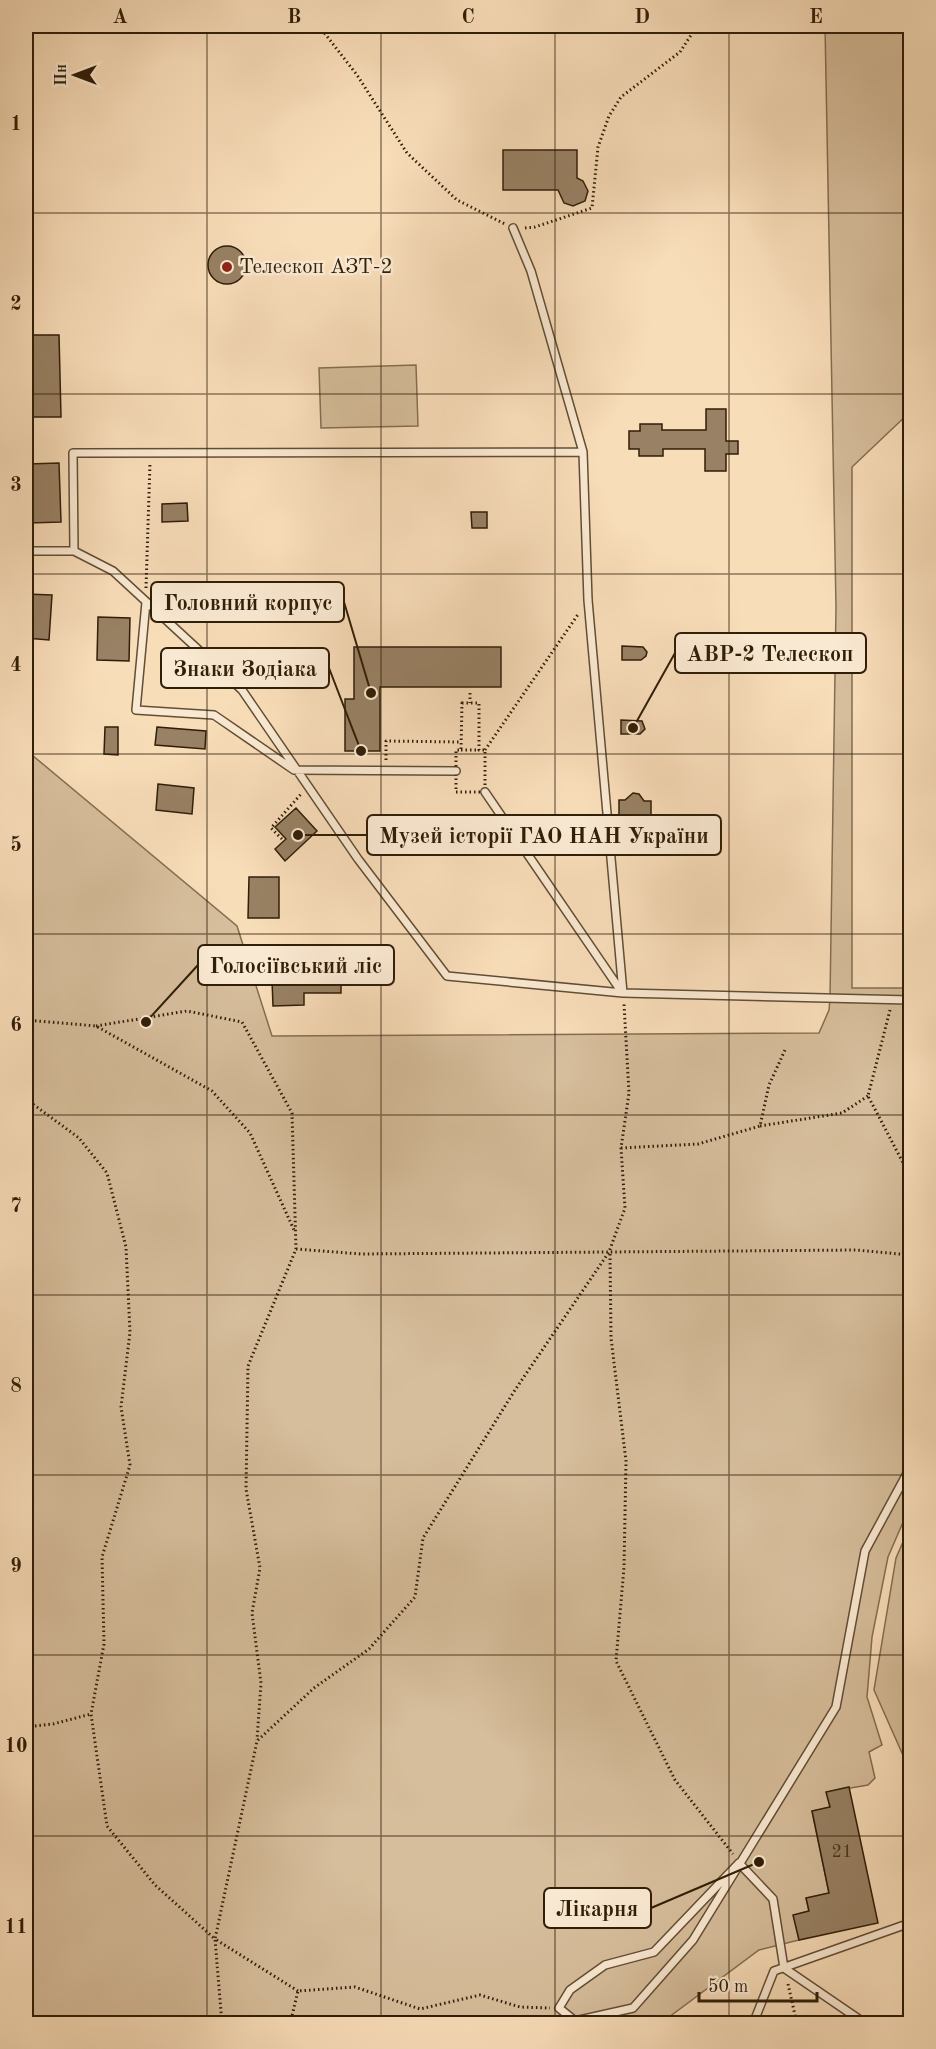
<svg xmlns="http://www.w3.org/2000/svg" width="936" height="2049" viewBox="0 0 936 2049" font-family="'Old Standard TT',serif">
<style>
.green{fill:#d6bd9b;stroke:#836e51;stroke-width:1.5}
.building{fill:#988164;stroke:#301e07;stroke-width:1.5}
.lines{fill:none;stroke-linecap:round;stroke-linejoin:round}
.service-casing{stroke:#624e34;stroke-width:10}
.path{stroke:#301e07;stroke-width:3;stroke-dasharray:1.5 3;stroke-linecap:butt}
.service{stroke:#fae9d2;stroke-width:7}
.grid{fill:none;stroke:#301e07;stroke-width:1.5;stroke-opacity:0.55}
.poi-dot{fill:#8f2418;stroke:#fae9d2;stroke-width:2}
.labels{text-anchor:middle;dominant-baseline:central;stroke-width:5;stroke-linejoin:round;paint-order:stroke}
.number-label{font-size:18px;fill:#4a371e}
.poi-label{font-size:21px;fill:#301e07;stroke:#fae9d2;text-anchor:start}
.leader{fill:none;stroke:#301e07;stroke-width:2}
.callout-dot{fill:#301e07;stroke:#fae9d2;stroke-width:2}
.callout{fill:#fae9d2;stroke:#301e07;stroke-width:2}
.callout-label{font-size:22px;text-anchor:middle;font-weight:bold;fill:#301e07}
.neatline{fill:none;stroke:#301e07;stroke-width:2}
.grid-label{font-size:20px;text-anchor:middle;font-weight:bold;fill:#301e07}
</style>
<rect width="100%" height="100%" fill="#f8ddb9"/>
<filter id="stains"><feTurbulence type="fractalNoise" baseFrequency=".00333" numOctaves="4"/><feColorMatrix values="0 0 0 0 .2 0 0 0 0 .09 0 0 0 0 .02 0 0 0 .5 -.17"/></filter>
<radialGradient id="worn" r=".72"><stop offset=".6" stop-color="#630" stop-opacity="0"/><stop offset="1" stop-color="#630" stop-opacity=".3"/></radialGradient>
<path class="green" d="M825,26H910V412L852,467V988H910V1506L888,1557L872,1637L867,1697L882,1745L869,1752L875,1778L868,1785L827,1792L830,1807L812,1811L829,1893L806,1898L809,1911L794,1915L799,1940L759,1950L661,2023L335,2021L334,2024L26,2023V750L237,926L272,1036L819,1033L829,1010L830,999L836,607Z
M416,365L418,426L321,428L319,368Z
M910,1526V1771L874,1690L896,1558Z"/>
<path class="building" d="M503,150H577V178L583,181L588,191L585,201L573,206L564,203L558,190H503Z
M208 265a19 19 0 1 1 38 0a19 19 0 1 1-38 0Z
M28,335H59L61,417H30Z
M706,409H726V441H738V454H726V471H705V449H663V456H639V449H629V431H640V424H662V430H706Z
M59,463L61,522L29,523L28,464Z
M187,503L188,521L162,522V504Z
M471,512H487V528H472Z
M26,594L52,595L49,640L26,638Z
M98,617L130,618L129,661L97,660Z
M622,646L643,647L647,652L646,656L641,660H622Z
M354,647H501V687H380V751H345V699H354Z
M621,720L642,721L645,729L640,734H621Z
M105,727H118V755L104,754Z
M157,727L206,731L205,749L155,745Z
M158,784L194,788L192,814L156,810Z
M633,793L639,794L644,801H651V822H619V800H625Z
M296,808L317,831L285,861L275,849L286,839L275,827Z
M249,877H279V918H248Z
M318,976H341V993H304V1005L273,1006L272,980L318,979Z
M849,1787L878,1923L799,1940L793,1915L809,1911L806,1898L829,1893L812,1811L830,1807L826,1792Z"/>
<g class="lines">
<defs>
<path id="service" d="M513,228L531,271L583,452L588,600L623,993
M26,551H74L113,571L242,690L358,859L447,976L623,993L910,1000
M74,551L73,453L583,452
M146,602L136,710L214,715L294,770L456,771
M485,792L621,991
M739,1863L654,1952L605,1965L570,1990L559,2008L575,2021L633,2008L693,1940L836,1707L865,1551L910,1468
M739,1863L773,1899L784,1968L866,2024
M753,2024L774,1971L910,1923"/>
</defs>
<use href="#service" class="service-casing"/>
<path class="path" d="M319,26L357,75L407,153L457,200L505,224
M525,228L535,227L592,208L598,147L609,116L621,97L680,52L697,26
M146,588L150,463
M470,693V703
M462,703H479V750H485V792H456V750H461Z
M461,750H479
M485,750L579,613
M386,760V741L461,742
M282,839L271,828L302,793
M890,1010L868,1096L910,1176
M26,1020L96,1026L212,1091L250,1133L294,1230
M96,1026L187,1011L242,1022L292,1113L296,1249L248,1366L246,1489L260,1568L252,1613L261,1683L257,1740
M26,1099L79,1138L107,1173L126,1247L130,1332L121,1407L130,1465L102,1557L104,1644L91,1714L107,1826L155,1885L215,1939L222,2024
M760,1126L842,1113L868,1096
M621,1148L698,1144L760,1126L769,1085L785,1050
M296,1249L361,1254L856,1250L910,1255
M610,1254L611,1338L626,1461L624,1567L616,1661L675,1780L733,1854
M26,1727L53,1724L91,1714
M788,1984L797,2024
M298,1991L215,1939L257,1741L314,1688L369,1649L415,1597L423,1538L515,1390L609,1252L625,1208L621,1148L629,1093L624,1004
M290,2024L298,1991L355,1987L420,2009L480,1995L520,2007L550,2008"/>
<use href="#service" class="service"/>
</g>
<path class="grid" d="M207,26V2024M381,26V2024M555,26V2024M729,26V2024M26,213H910M26,394H910M26,574H910M26,754H910M26,934H910M26,1115H910M26,1295H910M26,1475H910M26,1655H910M26,1836H910"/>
<circle class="poi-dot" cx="227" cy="267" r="6"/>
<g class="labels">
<g class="number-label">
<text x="842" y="1852">21</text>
</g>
<g class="poi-label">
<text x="239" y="267">Телескоп АЗТ-2</text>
</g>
</g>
<path class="leader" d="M371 693L344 602M633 728L675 653M361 751L329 668M298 835L367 835M146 1022L198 965M759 1862L651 1908"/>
<g class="callout-dot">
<circle cx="371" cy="693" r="6"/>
<circle cx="633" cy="728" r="6"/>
<circle cx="361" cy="751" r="6"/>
<circle cx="298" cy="835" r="6"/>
<circle cx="146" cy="1022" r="6"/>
<circle cx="759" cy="1862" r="6"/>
</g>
<g class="callout">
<rect x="151" y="582" width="193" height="40" rx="6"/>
<rect x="675" y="633" width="191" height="40" rx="6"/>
<rect x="161" y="648" width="168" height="40" rx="6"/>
<rect x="367" y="815" width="354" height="40" rx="6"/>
<rect x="198" y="945" width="196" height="40" rx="6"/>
<rect x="544" y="1888" width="107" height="40" rx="6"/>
</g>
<g class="callout-label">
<text x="248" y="610">Головний корпус</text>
<text x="770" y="661">АВР-2 Телескоп</text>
<text x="245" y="676">Знаки Зодіака</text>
<text x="544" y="843">Музей історії ГАО НАН України</text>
<text x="296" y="973">Голосіївський ліс</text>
<text x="597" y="1916">Лікарня</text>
</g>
<rect width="936" height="2049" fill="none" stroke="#f8ddb9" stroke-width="66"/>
<g transform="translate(75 75) rotate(270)" stroke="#fae9d2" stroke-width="4.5" paint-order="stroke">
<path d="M0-4.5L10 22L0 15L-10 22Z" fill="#301e07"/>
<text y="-9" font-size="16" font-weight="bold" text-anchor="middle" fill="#301e07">Пн</text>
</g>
<path d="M699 1992v9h118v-9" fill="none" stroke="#301e07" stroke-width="3"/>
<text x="708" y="1992" font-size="18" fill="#301e07" stroke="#fae9d2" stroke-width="4.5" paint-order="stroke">50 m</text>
<rect x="33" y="33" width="870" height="1983" class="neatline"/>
<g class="grid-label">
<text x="120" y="23">A</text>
<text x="294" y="23">B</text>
<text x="468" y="23">C</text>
<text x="642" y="23">D</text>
<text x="816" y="23">E</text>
<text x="16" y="130">1</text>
<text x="16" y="310">2</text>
<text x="16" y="491">3</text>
<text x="16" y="671">4</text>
<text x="16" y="851">5</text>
<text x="16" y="1031">6</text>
<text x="16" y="1212">7</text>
<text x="16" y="1392">8</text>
<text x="16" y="1572">9</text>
<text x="16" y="1752">10</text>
<text x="16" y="1933">11</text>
</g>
<rect width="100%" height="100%" filter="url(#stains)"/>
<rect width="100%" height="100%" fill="url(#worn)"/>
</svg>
